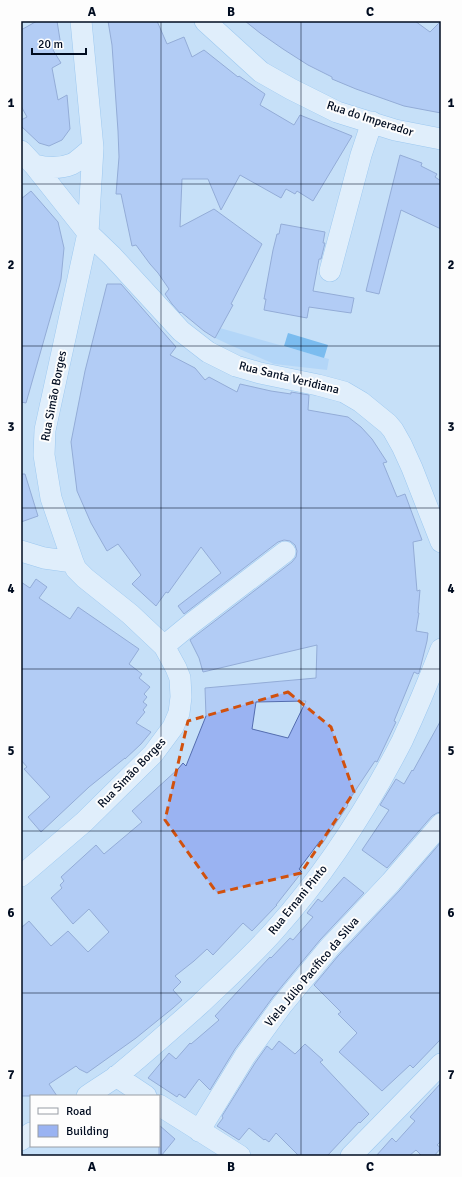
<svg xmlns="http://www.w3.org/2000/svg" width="462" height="1177" viewBox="0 0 462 1177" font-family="Signika,sans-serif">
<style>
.green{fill:#9ccbf8}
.water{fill:#1f91e4}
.building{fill:#9ab3f2;stroke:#546daf;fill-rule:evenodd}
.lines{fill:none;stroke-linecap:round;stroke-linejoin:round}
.minor-casing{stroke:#6cace6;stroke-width:22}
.minor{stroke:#fff;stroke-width:21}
.marked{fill:none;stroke:#d1510e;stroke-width:3;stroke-dasharray:8 5;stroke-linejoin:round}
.grid{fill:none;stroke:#000c20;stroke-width:1;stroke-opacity:0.55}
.labels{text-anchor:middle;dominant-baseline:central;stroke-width:4;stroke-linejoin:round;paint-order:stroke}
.street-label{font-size:12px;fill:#000c20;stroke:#fdfdfd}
.neatline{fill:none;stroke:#000c20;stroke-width:1.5}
.grid-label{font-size:13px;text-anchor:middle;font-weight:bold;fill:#000c20}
</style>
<rect width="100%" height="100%" fill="#c6e0f8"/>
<path class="green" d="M220,328L329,359L327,370L274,364L230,345L215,338Z"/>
<path class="water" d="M288,333L328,345L324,358L284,346Z"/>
<path class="building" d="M37,21H57L61,46L53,50L61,63L52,68L58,100L67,95L70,129L62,140L49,146L39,143L21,126V120L27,117L21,106V30Z
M108,21H157L167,44L184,37L192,57L204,50L238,77L239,76L265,94L260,105L294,125L300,115L352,136L313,201L297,191L295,194L286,189L281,198L240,175L221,210L208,179H182L180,227L214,209L262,244L231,304L233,305L215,338L204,331L181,312L180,313L172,304L165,294L169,289L158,273L150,264L136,245L132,246L121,194H116L119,157L118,131L112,45Z
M245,21H415L430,32L441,21V113L404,106L356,89L332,79V77L308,65L283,49L260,33Z
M400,155L422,163L421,166L437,174L435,177L441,181V229L401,210L379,294L366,291Z
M31,191L58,222L64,248L61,279L59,287L26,403L21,402V199Z
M281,224L325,232L323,243H325L321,259H319L313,291L354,298L351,313L309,307L307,318L264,310L266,299H264L273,250L277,234H279Z
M107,284H121L176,347L170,355L195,368L205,380L209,377L237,392L240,384L271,391L291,394V392L309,395L308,410L348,417L361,427L372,439L387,462L383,463L397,497L405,494L422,540L413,542L417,591L420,590L418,613H419L416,631L428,633L427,641L419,673L418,674L414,672L394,721L396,722L377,762L375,761L357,788L347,804L348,805L322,844L320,841L299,869L302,872L276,905H277L252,931L243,923L213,955L207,949L194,961L175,976L181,982L173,990L182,1000L173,1008L136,1038L87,1073L79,1069L76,1066L49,1084L57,1096H21V928L29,921L51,946L68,931L88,952L109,932L89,909L73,924L51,898L62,888L60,885L64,881L61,877L96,845L104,854L142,822L132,811L178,769L183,763L186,766L206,716L205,688L316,678L317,645L203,672L199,658L190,640L292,562L296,557L297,551L295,545L290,541L284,540L278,542L184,614L178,606L221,573L201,547L168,593L166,592L156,606L132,584L141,575L118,544L107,551L91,523L77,491L71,442L85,371ZM306,701L288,738L252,729L256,702Z
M21,474H25L38,516L21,522Z
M36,579L47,587L39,598L70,619L78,607L139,649L129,664L142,674L139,678L150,687L144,694L147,697L143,702L147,705L143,710L145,712L136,723L151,732L141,744L125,759V758L89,787L41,832L28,817L50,797L24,769L27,767L21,760V582L30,588Z
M441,720V812L437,813L432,816L387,868L362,850L389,810L380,805L396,779L404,784L412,770L413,771Z
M441,842V1039L413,1068L410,1065L382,1091L339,1052L357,1033L338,1014L341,1012L314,985L338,956L400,890Z
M344,877L364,893L320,940L273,997L235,1049L210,1090L199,1079L185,1098L179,1094L177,1097L148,1078L169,1053L176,1059L190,1043L191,1044L219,1020L215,1016L239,990L270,957L271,958L290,938L293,940L313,917L307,913L318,899L322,902Z
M279,1041L295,1054L305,1044L323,1060L320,1062L369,1114L360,1123L359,1122L327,1156H299L276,1133L269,1142L265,1139L264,1140L249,1128L239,1140L217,1126L223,1118L222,1116L255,1063L267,1046L272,1050Z
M441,1083V1141L437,1145L441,1148L434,1156H422L416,1150L409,1156H376L392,1138L396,1142L415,1121L410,1117Z
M159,1125L175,1139L161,1156H159Z"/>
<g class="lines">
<defs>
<path id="minor" d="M205,21L261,72L291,89L337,112L395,130L441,139
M21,151L34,165L88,233L112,256L181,331L208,352L236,366L260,373L318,385L344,392L361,402L388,424L393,430L402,446L412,468L441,542
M34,165C46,168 60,169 72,164C77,162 87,152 93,148
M330,271L361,155L372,122
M21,551L44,558L73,562
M164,646L192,623L285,552
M21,876L84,822L153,754L173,727L179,713L181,697L180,678L176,668L164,646L130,614L85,578L76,569L73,562L51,498L44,455L45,430L88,233L93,148L81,21
M116,1076L146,1096
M87,1096C97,1089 107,1083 117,1076C145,1053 172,1029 199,1005C224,981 251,957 274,931C325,874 367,809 402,741C416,711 429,680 441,649
M159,1105L240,1156
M199,1131L245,1056L282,1005L329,948L391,882L441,824
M21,1140L31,1133
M351,1156L441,1064"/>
</defs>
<use href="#minor" class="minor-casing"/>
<use href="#minor" class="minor"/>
</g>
<path d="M0 0H462V1177H0ZM288,692L331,727L354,792L301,873L217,893L165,820L188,721Z" fill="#c6e0f8" fill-opacity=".55" fill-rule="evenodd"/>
<path class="marked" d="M288,692L331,727L354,792L301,873L217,893L165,820L188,721Z"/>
<path class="grid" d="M161,21V1156M301,21V1156M21,184H441M21,346H441M21,508H441M21,669H441M21,831H441M21,993H441"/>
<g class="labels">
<g class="street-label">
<text transform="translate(370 119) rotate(18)">Rua do Imperador</text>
<text transform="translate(289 378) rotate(14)">Rua Santa Veridiana</text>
<text transform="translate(54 396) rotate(-79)">Rua Simão Borges</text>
<text transform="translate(132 773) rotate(-46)">Rua Simão Borges</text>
<text transform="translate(298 900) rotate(-51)">Rua Ernani Pinto</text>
<text transform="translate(312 972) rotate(-50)">Viela Júlio Pacífico da Silva</text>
</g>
</g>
<rect width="462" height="1177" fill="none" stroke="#fdfdfd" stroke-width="44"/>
<rect x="30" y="1095" width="130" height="52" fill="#fdfdfd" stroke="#989da5"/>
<rect x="38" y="1108" width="20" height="6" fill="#ffffff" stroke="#989da5"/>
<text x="66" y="1115" font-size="12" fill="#000c20">Road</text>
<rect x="38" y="1125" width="20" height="12" fill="#9ab3f2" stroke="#989da5"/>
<text x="66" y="1135" font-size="12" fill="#000c20">Building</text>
<path d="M32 48v6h54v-6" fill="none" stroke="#000c20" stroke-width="2"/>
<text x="38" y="48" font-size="12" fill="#000c20" stroke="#fdfdfd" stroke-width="3" paint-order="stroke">20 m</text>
<rect x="22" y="22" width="418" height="1133" class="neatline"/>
<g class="grid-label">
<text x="92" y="16">A</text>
<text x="231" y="16">B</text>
<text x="370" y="16">C</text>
<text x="11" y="107">1</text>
<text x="451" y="107">1</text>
<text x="11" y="269">2</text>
<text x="451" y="269">2</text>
<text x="11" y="431">3</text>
<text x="451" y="431">3</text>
<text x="11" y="593">4</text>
<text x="451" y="593">4</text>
<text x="11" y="755">5</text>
<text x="451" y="755">5</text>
<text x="11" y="917">6</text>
<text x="451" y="917">6</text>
<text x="11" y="1079">7</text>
<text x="451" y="1079">7</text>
<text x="92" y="1171">A</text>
<text x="231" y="1171">B</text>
<text x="370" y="1171">C</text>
</g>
</svg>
